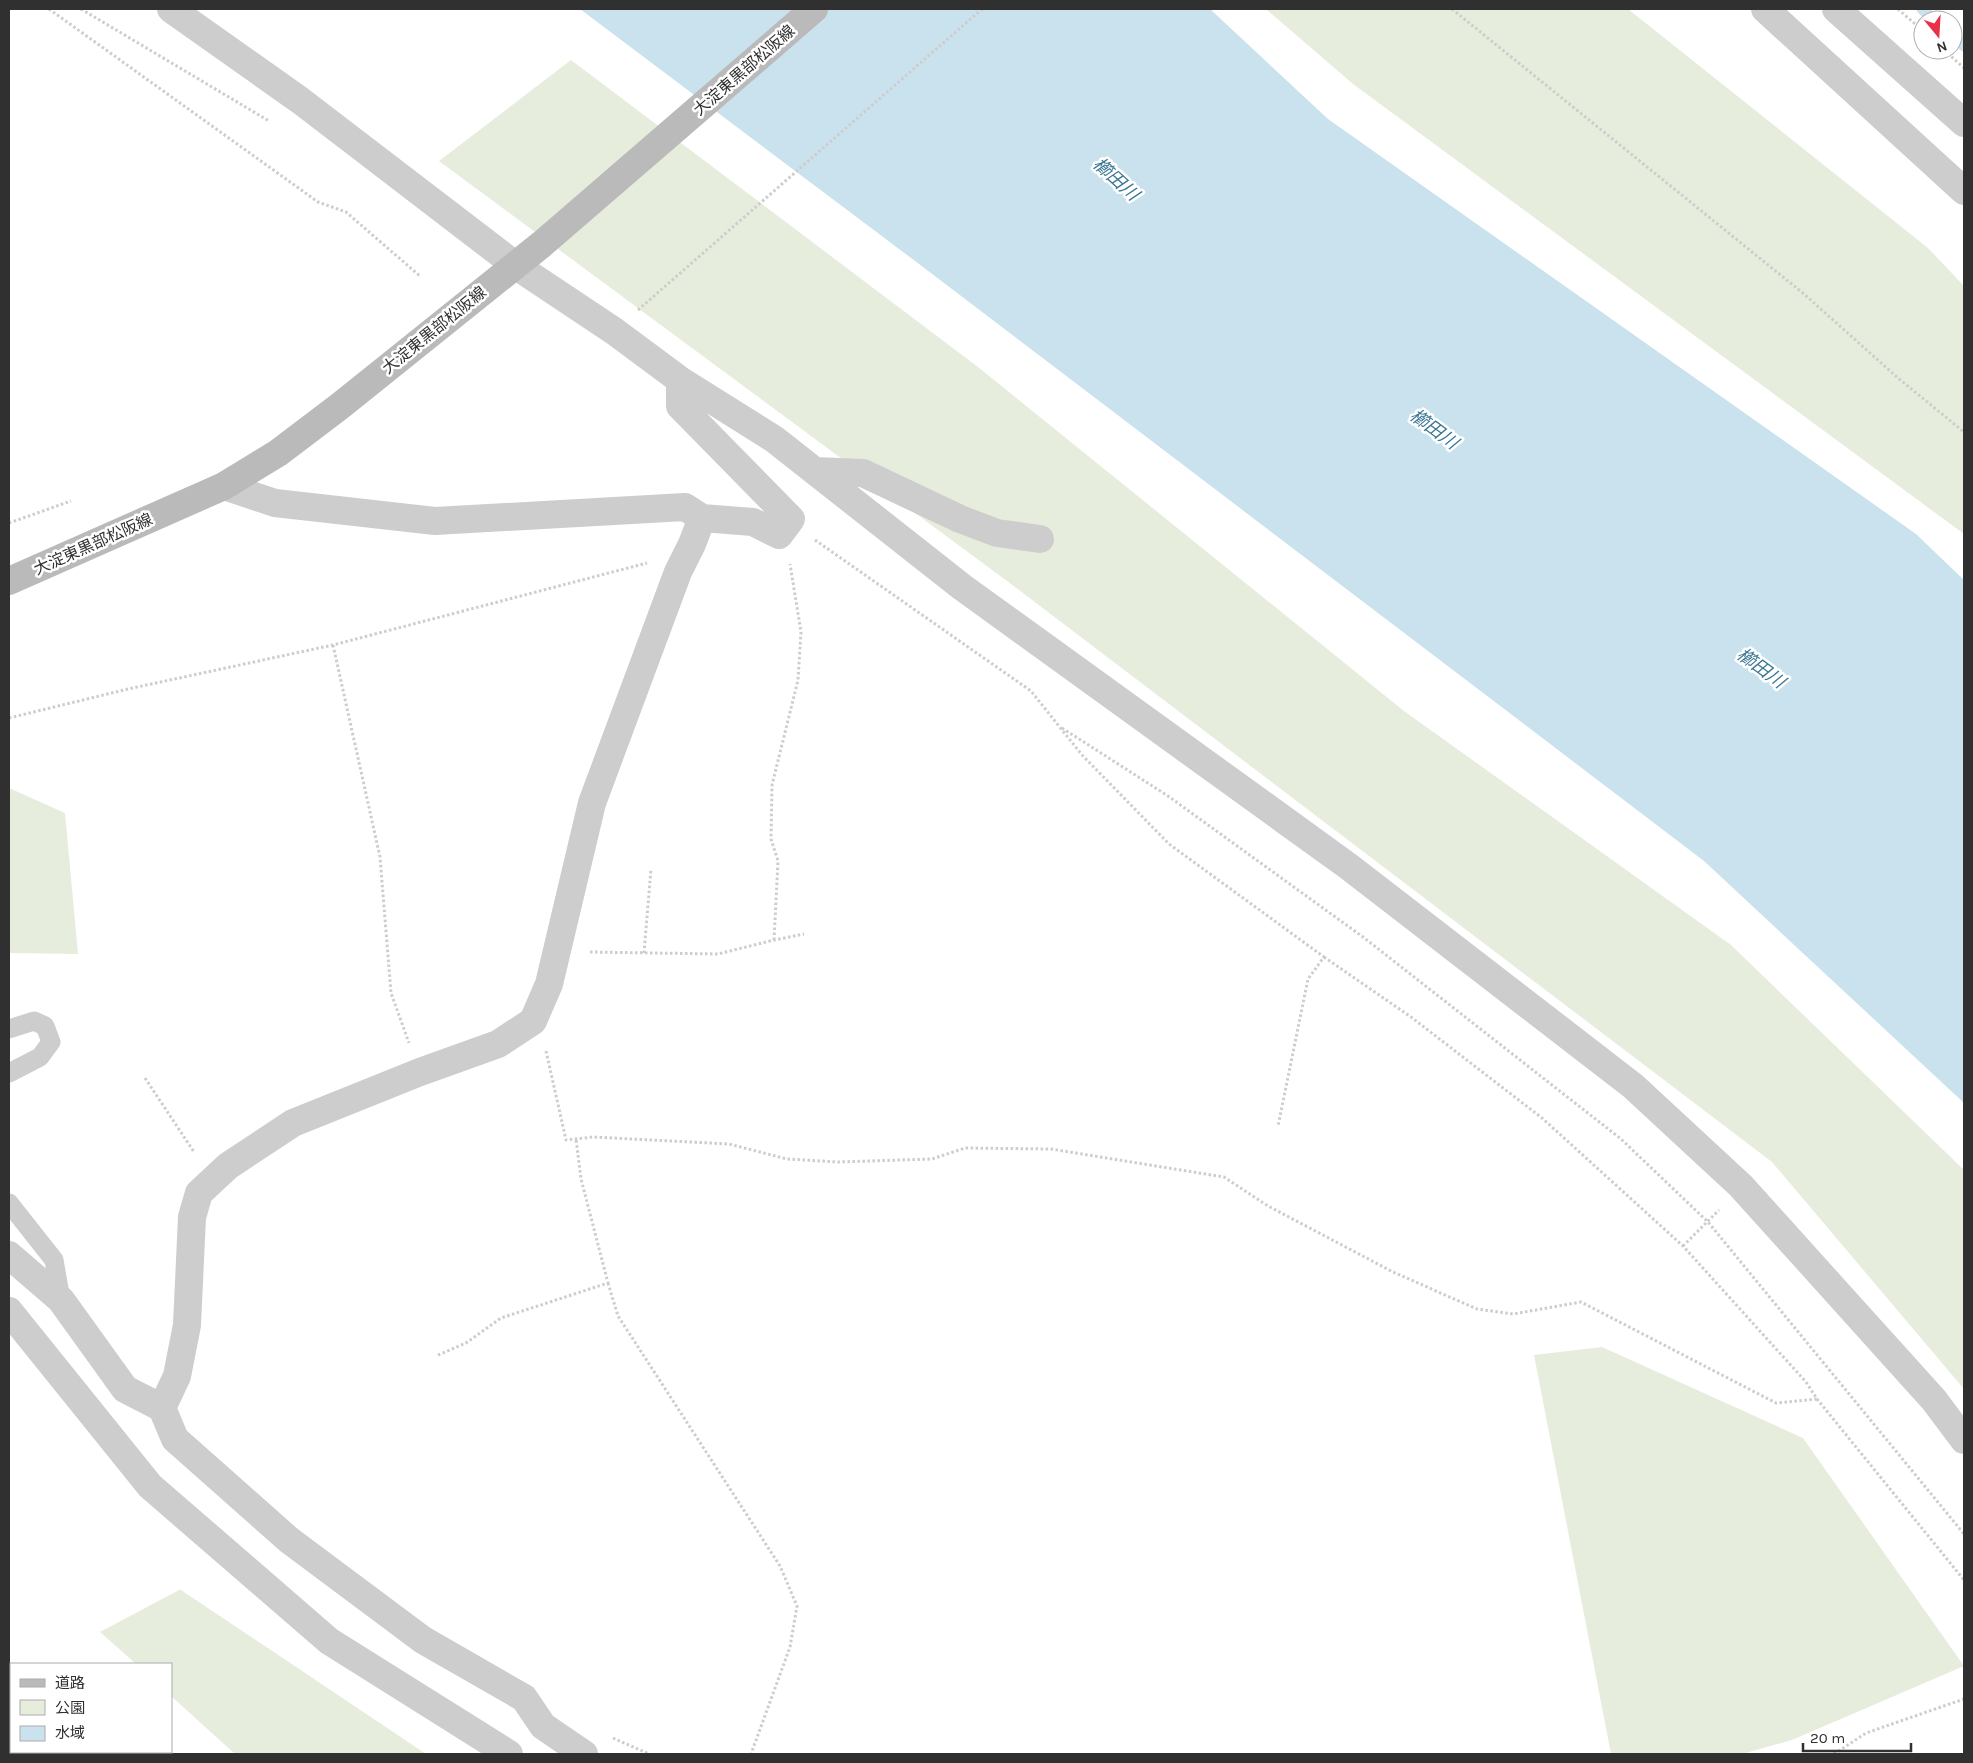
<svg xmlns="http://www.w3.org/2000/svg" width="1973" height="1763" viewBox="0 0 1973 1763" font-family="Karla,'Noto Sans JP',sans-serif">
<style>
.green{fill:#e7eddd}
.water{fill:#c9e2ed}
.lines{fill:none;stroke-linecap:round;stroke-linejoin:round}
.stream{stroke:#c9e2ed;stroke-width:11}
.path{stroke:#cdcdcd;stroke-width:3;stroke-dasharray:2.5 2.5;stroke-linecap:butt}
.lane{stroke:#cdcdcd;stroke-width:19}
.street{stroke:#cdcdcd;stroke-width:28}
.secondary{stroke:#bababa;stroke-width:28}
.labels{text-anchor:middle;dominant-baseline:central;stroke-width:5;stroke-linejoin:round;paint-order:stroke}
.street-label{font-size:16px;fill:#303030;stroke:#fff}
.water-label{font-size:18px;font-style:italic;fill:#3b7895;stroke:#fff}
</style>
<rect width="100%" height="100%" fill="#fff"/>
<path class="green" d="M1266,9H1628L1928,248L1964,286V534L1353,84Z
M571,60L978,367L1404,711L1731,945L1964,1170V1389L1772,1162L1007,581L439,161Z
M9,788L65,813L78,954L9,953Z
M1602,1347L1803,1438L1964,1666L1792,1740L1742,1754H1611L1534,1355Z
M181,1589V1590L426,1754H235L171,1696V1664H136L100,1632Z"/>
<path class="water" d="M580,9H1210L1328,119L1916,534L1964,580V1103L1704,861L923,267Z"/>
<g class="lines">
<path class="stream" d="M1922,9L1934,20
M1953,36L1964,46"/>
<path class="path" d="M49,9L318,202L346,212L421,277
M81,9L269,121
M1452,9L1804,294L1898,378L1964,432
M1898,9L1923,31
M1944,50L1964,68
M638,310L982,9
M9,523L71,501
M815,540L1031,691L1082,755L1169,844L1324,957L1308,979L1278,1126
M333,645L380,857L391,993L409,1043
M9,718L128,689L333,645L647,563
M1062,728L1168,796L1363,937L1621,1139L1708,1222L1964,1534
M774,940L778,861L771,839L772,785L798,680L801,632L790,564
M590,952L718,954L774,940L804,934
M644,953L651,869
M1324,957L1411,1017L1542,1118L1683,1246L1806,1382L1817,1399L1964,1580
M546,1051L566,1140L593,1137L729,1144L787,1159L838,1162L932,1159L965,1148L1051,1149L1224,1177L1268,1206L1393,1272L1477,1309L1513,1314L1581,1302L1776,1403L1817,1399
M145,1078L194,1152
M1683,1246L1719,1210
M608,1283L618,1316L780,1566L797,1606L790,1647L751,1754
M438,1355L466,1343L501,1318L608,1283L581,1179L576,1139
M613,1738L649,1754
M1834,1754L1866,1733L1964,1699"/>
<path class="lane" d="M9,1029L34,1021L45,1026L51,1042L40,1057L9,1073
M9,1203L54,1260L61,1300"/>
<path class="street" d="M171,9L301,101L515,265L614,331L680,380L774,439L962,587L1348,866L1633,1086L1741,1186L1934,1400L1964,1440
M1765,9L1964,191
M1836,9L1964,123
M815,471L863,473L960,519L997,533L1040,539
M224,486L275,503L435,521L685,507L702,518L753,522L779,535L791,519L680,406V380
M9,1255L61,1300L125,1389L162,1408L177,1376L187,1325L192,1217L199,1193L228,1166L293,1123L420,1072L498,1044L533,1021L549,984L592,803L678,572L692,544L702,518
M9,1311L150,1486L329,1641L509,1754
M162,1408L175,1439L289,1540L423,1640L524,1698L543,1726L584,1754"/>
<path class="secondary" d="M9,581L224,486L278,453L340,406L542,244L814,9"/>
</g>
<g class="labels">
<g class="street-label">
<text transform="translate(744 70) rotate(-41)">大淀東黒部松阪線</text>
<text transform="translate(434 330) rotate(-39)">大淀東黒部松阪線</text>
<text transform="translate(93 544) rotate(-24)">大淀東黒部松阪線</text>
</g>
<g class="water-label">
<text transform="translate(1116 179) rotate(42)">櫛田川</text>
<text transform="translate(1434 429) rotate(36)">櫛田川</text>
<text transform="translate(1761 668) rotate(36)">櫛田川</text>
</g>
</g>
<rect width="1973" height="1763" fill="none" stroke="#303030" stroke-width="20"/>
<rect x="10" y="1663" width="162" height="90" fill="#ffffff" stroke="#acacac"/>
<rect x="20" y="1679" width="25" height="8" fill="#bababa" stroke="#acacac"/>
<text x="55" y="1688" font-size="15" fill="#303030">道路</text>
<rect x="20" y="1700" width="25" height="15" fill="#e7eddd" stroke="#acacac"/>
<text x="55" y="1713" font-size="15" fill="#303030">公園</text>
<rect x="20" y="1726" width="25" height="15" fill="#c9e2ed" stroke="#acacac"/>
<text x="55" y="1738" font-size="15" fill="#303030">水域</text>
<g transform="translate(1938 35) rotate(162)"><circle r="24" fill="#ffffff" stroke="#acacac"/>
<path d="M0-4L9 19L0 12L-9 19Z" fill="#ea2f49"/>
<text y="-8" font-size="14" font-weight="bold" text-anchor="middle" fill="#303030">N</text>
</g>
<path d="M1803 1743v8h108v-8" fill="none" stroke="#303030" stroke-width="2.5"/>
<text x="1810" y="1743" font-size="15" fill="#303030" stroke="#ffffff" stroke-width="4" paint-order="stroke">20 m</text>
</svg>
